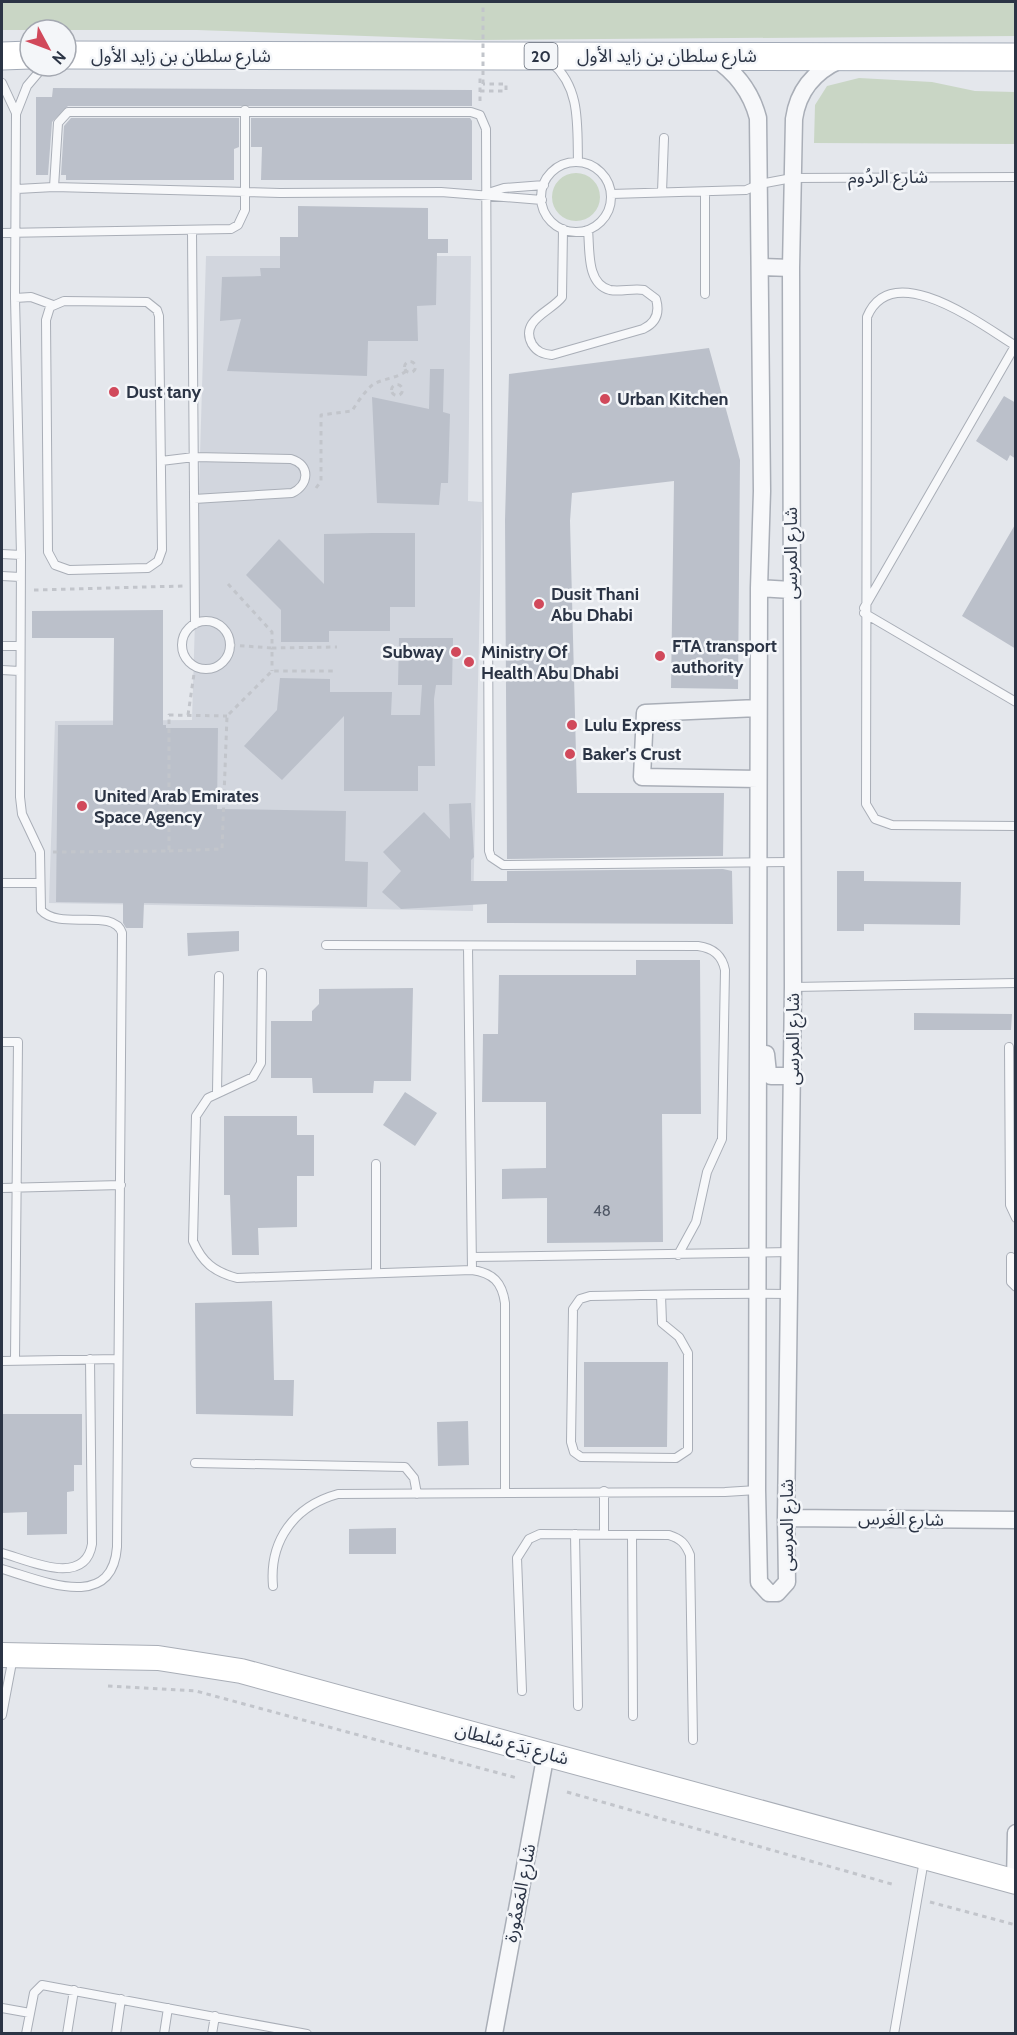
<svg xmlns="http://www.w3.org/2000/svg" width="1017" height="2035" viewBox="0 0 1017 2035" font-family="Cabin,'Noto Sans Arabic',sans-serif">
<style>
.built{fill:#d2d6de}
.green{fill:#c9d6c5}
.building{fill:#bbc0ca}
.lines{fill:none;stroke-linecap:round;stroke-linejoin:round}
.lane-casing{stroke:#a9aeb7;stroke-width:10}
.street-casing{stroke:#a9aeb7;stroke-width:19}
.secondary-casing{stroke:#a9aeb7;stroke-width:26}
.primary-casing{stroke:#a3abb8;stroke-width:29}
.path{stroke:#c2c5cb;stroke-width:3;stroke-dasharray:4.5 4.5;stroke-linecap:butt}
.lane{stroke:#f7f8fa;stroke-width:8}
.street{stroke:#f7f8fa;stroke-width:16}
.secondary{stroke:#fff;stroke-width:24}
.primary{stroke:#fff;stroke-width:27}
.path-bridge{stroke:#c2c5cb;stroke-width:3;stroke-dasharray:4.5 4.5;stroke-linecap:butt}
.poi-dot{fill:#d1495b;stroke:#f4f6f9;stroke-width:2}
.labels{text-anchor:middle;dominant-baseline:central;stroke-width:5;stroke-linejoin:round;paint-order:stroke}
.number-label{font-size:15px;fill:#4f5766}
.shield{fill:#f4f6f9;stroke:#676e7b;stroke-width:1.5}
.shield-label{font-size:16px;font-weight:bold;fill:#2b3445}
.street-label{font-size:18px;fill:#2b3445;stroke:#f4f6f9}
.poi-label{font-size:18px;font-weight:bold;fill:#2b3445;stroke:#f4f6f9;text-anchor:start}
</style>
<rect width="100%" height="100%" fill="#e4e7ec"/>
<path class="built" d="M206,256H471L468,501L482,502L473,911L49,903L55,721L192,720Z"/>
<path class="green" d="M2,2H1015L1016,36L477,40L197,30H2Z
M859,78L932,82L975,91L1015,92V144L814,143L815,105L827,86Z
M552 197a24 24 0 1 1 48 0a24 24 0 1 1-48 0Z"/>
<path class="building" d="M53,88L472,90V106H68L52,122L48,175H36V97H52Z
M71,118H239V147L234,149V180H66V175H61L64,126Z
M251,118H470L472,121V180H261L262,147H251Z
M298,206L428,208V239H448V253H437L436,305L417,306L418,341H368L367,376L227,371L241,319L220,321L222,277L261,276L260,268H280V237H298Z
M709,348L740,460L738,689L671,688L674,481L572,493L570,521L577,793H724L723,856L507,859L505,520L509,374Z
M430,369H444L443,412L450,414L448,483H441L439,505L377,503L372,397L429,409Z
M1004,396L1016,403V459L1010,455L1007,461L976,441Z
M1016,523V649L962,616Z
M373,533H415V607H390V631H329V642H281V610L246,575L279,539L324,584V534Z
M163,610V725H166V728H218L217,809L346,811L345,861L368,862L367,907L144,903L143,928H126L123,923V903L56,902L58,725H113L114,638H32V611Z
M399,638H453L452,685H436L434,699L435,766H418V791H344V716L282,780L244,746L277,710L280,678L330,679V692H392L391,715H420L422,685H398Z
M471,803L474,857L471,860V881H507V871L723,869L732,871L733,924L487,923V904L401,909L382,892L401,871L383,852L424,812L450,839L449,804Z
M837,871H864V881L961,882L960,925L864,924V931H837Z
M239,931V951L188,956L187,933Z
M636,960H700L701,1114H662L663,1242L547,1243V1198L502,1199V1169L546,1168V1102H482L483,1034H498L499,975H636Z
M413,988L411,1081H374L373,1093H313L312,1078H271V1021H312V1011L319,1004V989Z
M914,1013L1012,1014L1011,1030H914Z
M405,1092L437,1113L415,1146L383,1125Z
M224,1116H297V1135H314V1176H297V1227L258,1228L259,1255H232L230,1195H224Z
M272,1301L274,1380H294L293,1416L196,1414L195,1303Z
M584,1362H668L667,1447H584Z
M2,1414H82V1465H74V1491L67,1492V1534L27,1535V1512L2,1513Z
M468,1421L469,1465L438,1466L437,1422Z
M396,1528V1554H349V1529Z"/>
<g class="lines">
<defs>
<path id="lane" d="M552,63C581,88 577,126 578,162
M2,83L16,113
M541 197a35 35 0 1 1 70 0a35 35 0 1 1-70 0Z
M54,187L58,123L68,112H471L480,115L486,129L489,851L491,857L503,865L791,862
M17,189L54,187L280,193L441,192L542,200
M662,192L664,138
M705,192V294
M485,194L504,188L544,185
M611,194L746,190L760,184L792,178L1016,177
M563,229L562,297C552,311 519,320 532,344C537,352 543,354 552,355L643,329C656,323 660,313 656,299L644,290C633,288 621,292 610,290C586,284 590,249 588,230
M192,232L195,624
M2,233L231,229L238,225L245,210V110
M15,298L31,297L53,305
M64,301L147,302L157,310L159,316L162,550L158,561L148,568L69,570L55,565L48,552L46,320L50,307Z
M1016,346C983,326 892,256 867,317L866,804L875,819L892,825L1016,826
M161,461L194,457L291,459C311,465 309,485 292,493L194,499
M2,554L21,555
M2,576L20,577
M864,608L1015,346
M864,613L1016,702
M182 645a24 24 0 1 1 48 0a24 24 0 1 1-48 0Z
M2,646H19
M2,670L19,671
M2,883H40
M326,945L698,946C713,948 722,955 725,970L722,1139L707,1172L696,1222L678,1255
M468,947L472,1270
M262,973L261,1063L253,1077L208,1098L196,1116L193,1241C202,1262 214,1272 237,1278L472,1270C493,1273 502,1282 505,1303V1492
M793,987L1016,983
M2,1042H18L15,1360
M1009,1047L1010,1205L1016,1218
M217,1092L219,976
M2,1188L121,1185
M472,1257L791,1252
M1011,1257V1282L1016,1287
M376,1272V1164
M661,1295L662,1323L679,1337L688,1353V1450L676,1458L581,1457L574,1452L571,1442L573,1309L580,1299L590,1296C657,1295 723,1293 790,1294
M2,1361L118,1359
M195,1463L405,1467L414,1478L417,1494
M575,1534L578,1706
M604,1534V1491
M632,1535L633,1716
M2,1553C28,1560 85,1588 92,1544L90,1359
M2,1569C41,1580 112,1613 117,1547L122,933C114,907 59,931 41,910L40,852L22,814L20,797L21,555L15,298L16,114L27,86L44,66
M273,1586C269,1541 294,1506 338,1494L725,1492L757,1490
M522,1691L517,1558L529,1539L540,1534L669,1535C681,1539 685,1543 690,1555L693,1740
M2,1715L13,1657
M2,2008L30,2013
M26,2034L34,1993L42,1985L307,2034
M67,2034L74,1990
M116,2034L121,1999
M164,2034L168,2008
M212,2034L215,2016
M894,2034L924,1860"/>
<path id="street" d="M713,57C736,72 751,91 758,118L762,491L759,588L757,1490L759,1582L769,1593H777L787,1582L786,1518L793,987L791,268L794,119C798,91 813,72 840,60
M761,267L791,268
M759,588L791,590
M758,779L642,777L645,713L758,708
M766,1054L768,1073L771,1076H793
M786,1518L1016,1520
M1015,1882L1016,1833
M494,2034L546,1753"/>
<path id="secondary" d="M2,1655L158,1658L241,1671L1016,1882"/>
<path id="primary" d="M66,55L1016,57
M2,56L30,55"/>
</defs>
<use href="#lane" class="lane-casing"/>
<use href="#street" class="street-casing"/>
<use href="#secondary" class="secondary-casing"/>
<use href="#primary" class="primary-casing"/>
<path class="path" d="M480,91H506V84H483
M480,101V77
M404.5 367a5.5 5.5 0 1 1 11 0a5.5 5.5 0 1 1-11 0Z
M391.5 390a5.5 5.5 0 1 1 11 0a5.5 5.5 0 1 1-11 0Z
M316,488L321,481V415L352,411C357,403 363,394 370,387C377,379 397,379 406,371
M228,584L272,632V648L337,647
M34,590L183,586
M231,645L272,648V671
M188,715L195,667
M169,851L222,849L227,716L272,671H333
M53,852L169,851V715L227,716
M108,1686L196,1691L517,1778
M567,1792L895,1885
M930,1902L1016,1925"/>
<use href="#lane" class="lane"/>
<use href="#street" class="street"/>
<use href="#secondary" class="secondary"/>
<use href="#primary" class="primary"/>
<path class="path-bridge" d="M483,84V2"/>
</g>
<g class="poi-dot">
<circle cx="114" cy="392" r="6"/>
<circle cx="605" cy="399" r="6"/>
<circle cx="539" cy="604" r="6"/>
<circle cx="456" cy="652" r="6"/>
<circle cx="660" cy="656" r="6"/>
<circle cx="469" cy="662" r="6"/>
<circle cx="572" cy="725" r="6"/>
<circle cx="570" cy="754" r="6"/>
<circle cx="82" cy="806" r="6"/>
</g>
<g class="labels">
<g class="number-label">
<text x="602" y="1211">48</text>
</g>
<rect class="shield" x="524.5" y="43" width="33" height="26" rx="4.5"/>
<g class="shield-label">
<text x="541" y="56">20</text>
</g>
<g class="street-label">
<text x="181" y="56">شارع سلطان بن زايد الأول</text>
<text x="667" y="56">شارع سلطان بن زايد الأول</text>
<text x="888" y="177">شارع الردُوم</text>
<text transform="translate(791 553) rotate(-90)">شارع المرسى</text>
<text transform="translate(793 1039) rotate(-90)">شارع المرسى</text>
<text transform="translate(901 1519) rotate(1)">شارع الغَرس</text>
<text transform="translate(787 1525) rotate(-90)">شارع المرسى</text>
<text transform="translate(512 1744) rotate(15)">شارع بَدَع سُلطان</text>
<text transform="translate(520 1893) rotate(-79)">شارع المَعمُورة</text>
</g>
<g class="poi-label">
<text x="126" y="392">Dust tany</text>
<text x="617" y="399">Urban Kitchen</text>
<text x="551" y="594">Dusit Thani<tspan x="551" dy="21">Abu Dhabi</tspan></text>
<text x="672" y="646">FTA transport<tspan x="672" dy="21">authority</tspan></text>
<text x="444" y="652" text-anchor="end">Subway</text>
<text x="481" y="652">Ministry Of<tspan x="481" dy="21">Health Abu Dhabi</tspan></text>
<text x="584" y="725">Lulu Express</text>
<text x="582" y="754">Baker's Crust</text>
<text x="94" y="796">United Arab Emirates<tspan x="94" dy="21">Space Agency</tspan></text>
</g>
</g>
<rect width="1017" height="2035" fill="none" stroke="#2b3445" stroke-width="6"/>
<g transform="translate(48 48) rotate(131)"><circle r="28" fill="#f4f6f9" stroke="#a4a8b1" stroke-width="1.5"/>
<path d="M0-4.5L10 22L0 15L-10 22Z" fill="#d1495b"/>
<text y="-9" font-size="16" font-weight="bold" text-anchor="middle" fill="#2b3445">N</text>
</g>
</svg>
